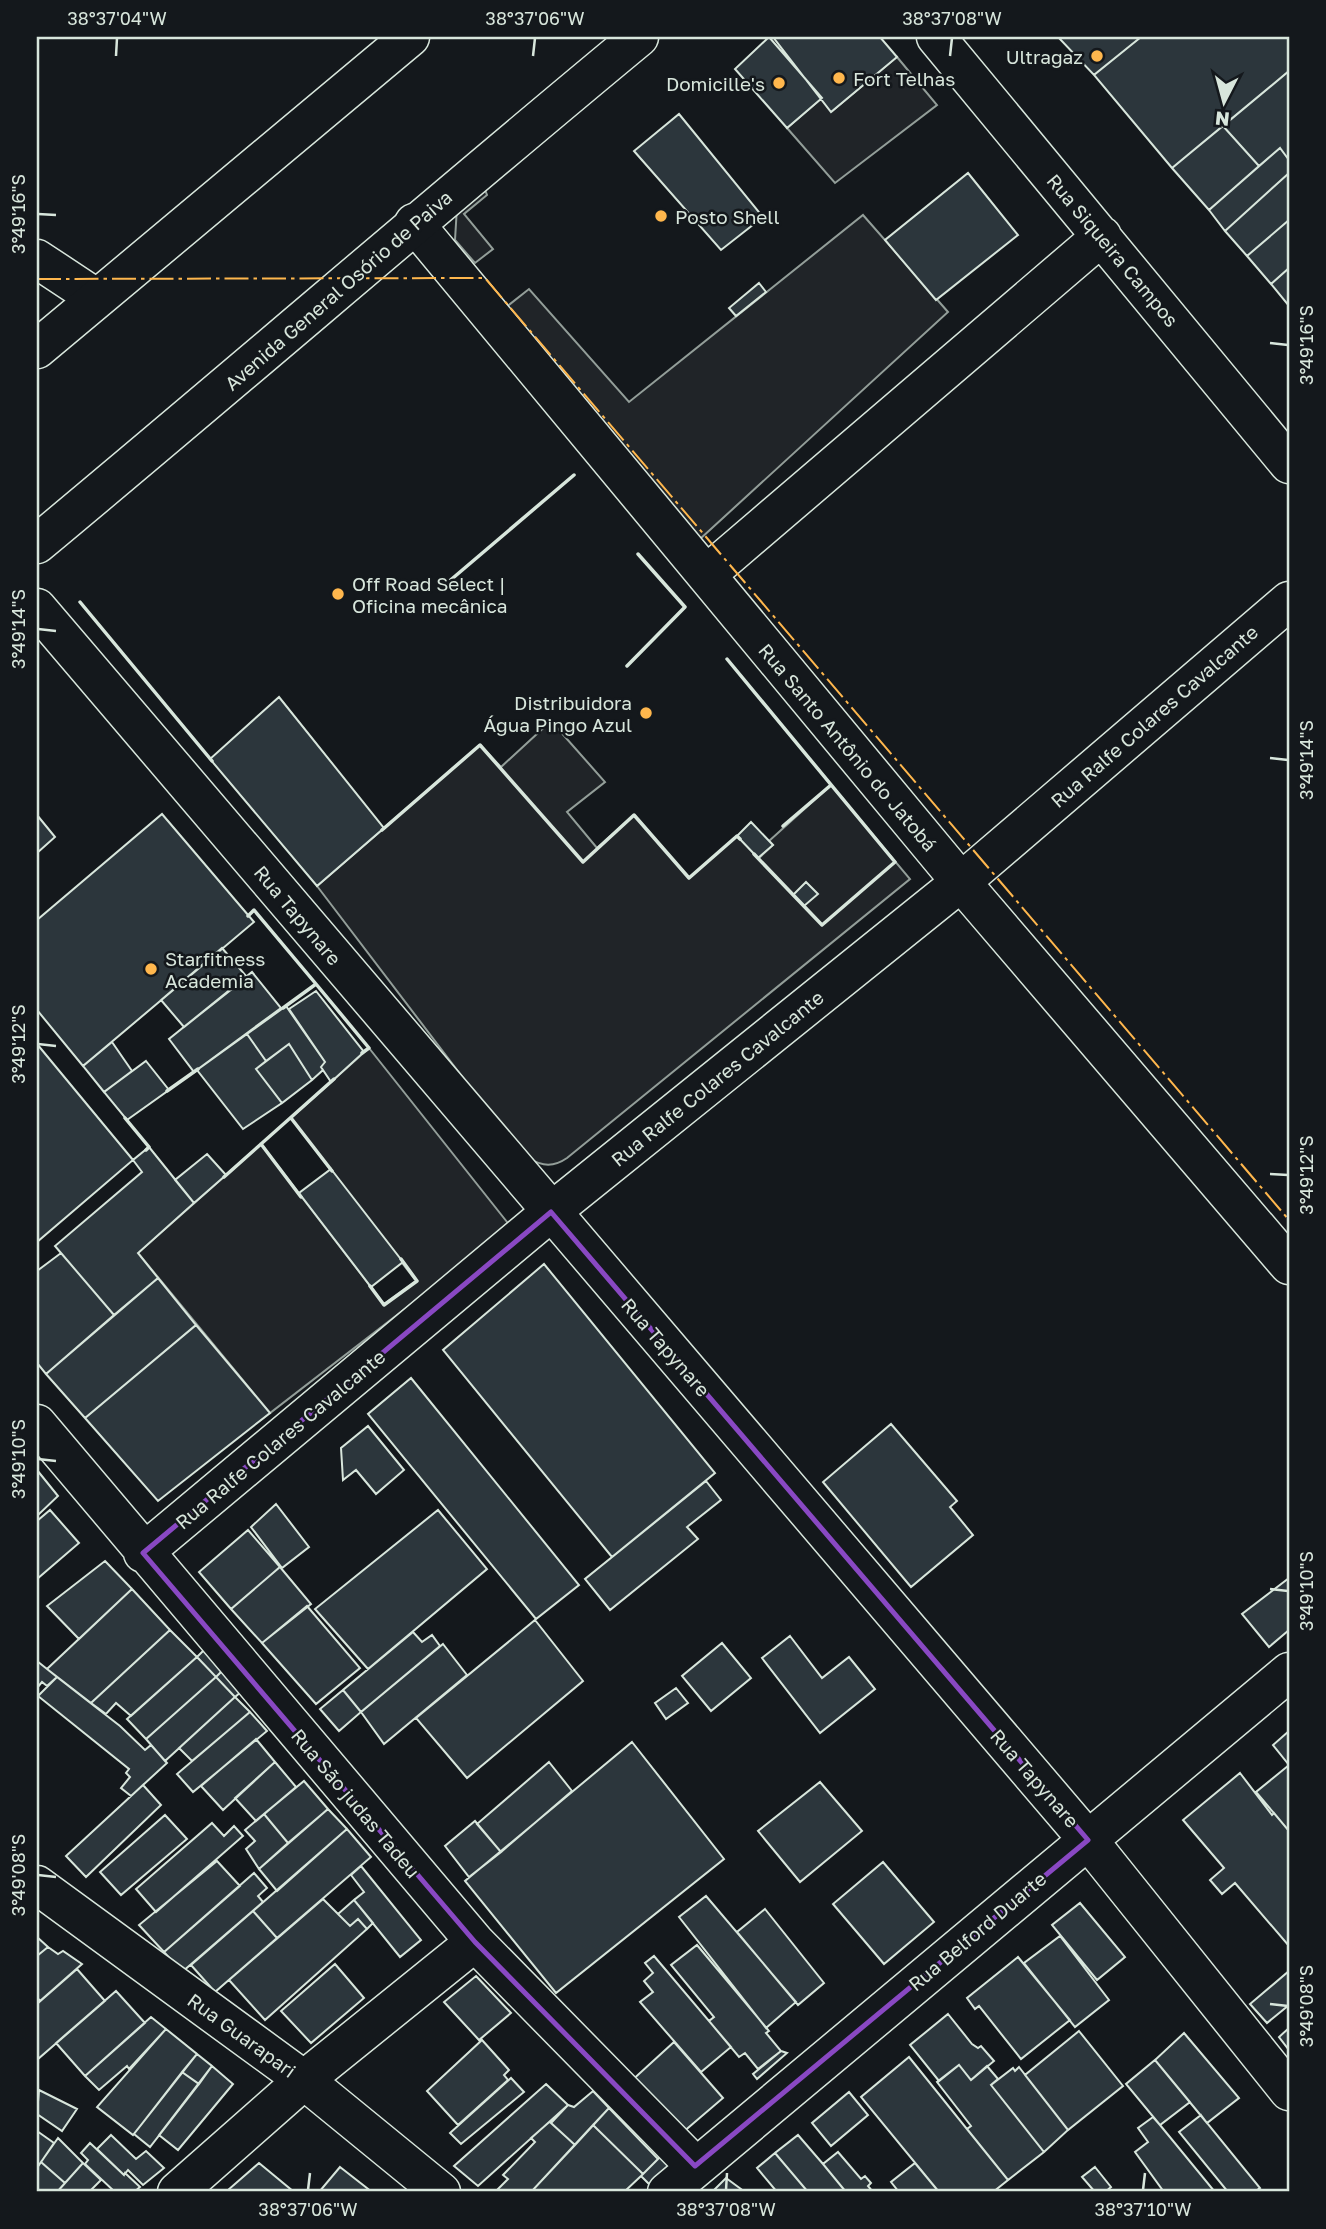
<svg xmlns="http://www.w3.org/2000/svg" width="1326" height="2229" viewBox="0 0 1326 2229" font-family="'Golos Text',sans-serif">
<style>
.green{fill:#202428;stroke:#939e99;stroke-width:2}
.building{fill:#2c363c;stroke:#d8e6dc;stroke-width:2}
.lines{fill:none;stroke-linecap:round;stroke-linejoin:round}
.minor-casing{stroke:#d8e6dc;stroke-width:41}
.major-casing{stroke:#d8e6dc;stroke-width:41}
.minor{stroke:#14181c;stroke-width:38}
.major{stroke:#14181c;stroke-width:38}
.wall{stroke:#d8e6dc;stroke-width:3.5}
.power{stroke:#ffb74d;stroke-width:2;stroke-dasharray:24 5 3.5 5;stroke-linecap:butt}
.marked{fill:none;stroke:#8948c3;stroke-width:5;stroke-linejoin:round}
.ticks{fill:none;stroke:#d8e6dc;stroke-width:2.5}
.poi-dot{fill:#ffb74d;stroke:#14181c;stroke-width:2.5}
.labels{text-anchor:middle;dominant-baseline:central;stroke-width:5;stroke-linejoin:round;paint-order:stroke}
.poi-label{font-size:19px;fill:#d8e6dc;stroke:#14181c;text-anchor:start}
.street-label{font-size:19px;fill:#d8e6dc;stroke:#14181c}
.neatline{fill:none;stroke:#d8e6dc;stroke-width:2.5}
.ticks-label{font-size:18px;text-anchor:middle;fill:#d8e6dc}
</style>
<rect width="100%" height="100%" fill="#14181c"/>
<path class="green" d="M897,57L937,105L835,183L787,128L822,98L832,111Z
M484,187L487,195L464,214L493,249L475,263L455,240L457,207Z
M863,215L948,312L700,539L505,308L529,289L629,402Z
M551,721L605,782L567,812L597,848L634,815L689,878L737,836L759,858L773,845L769,841L831,785L910,879L567,1158C550,1170 537,1164 521,1154L317,886L480,745L501,767Z
M369,1048L511,1227L270,1413L138,1253L261,1144L384,1304L416,1281L291,1118Z"/>
<path class="building" d="M769,37L822,98L787,128L735,69Z
M773,37H880L897,57L831,112Z
M1058,37H1141L1094,75Z
M1141,37H1289V71L1172,168L1094,75Z
M1289,71V160L1280,148L1259,166L1223,126Z
M679,114L763,217L721,250L634,151Z
M1223,126L1259,166L1209,210L1172,168Z
M1280,148L1289,160V173L1225,231L1209,210Z
M968,173L1018,235L936,300L885,240Z
M1289,173V220L1247,256L1225,231Z
M1289,220V268L1271,284L1247,256Z
M1289,268V306L1271,284Z
M759,283L766,292L736,316L729,308Z
M279,697L384,828L317,886L210,759Z
M162,814L254,922L83,1066L37,1010V920Z
M37,815L55,837L37,853Z
M751,822L773,845L758,858L737,836Z
M806,882L818,894L804,906L793,895Z
M222,948L247,977L184,1027L161,1000Z
M252,972L281,1008L194,1072L169,1039Z
M316,991L364,1052L331,1082L321,1067L325,1062L289,1009Z
M286,1006L325,1062L321,1067L323,1070L312,1080L289,1044L266,1061L247,1034Z
M247,1034L266,1061L256,1069L282,1103L243,1129L197,1070Z
M112,1042L132,1071L104,1092L83,1066Z
M37,1044L133,1160L37,1242Z
M289,1044L312,1080L282,1103L256,1069Z
M146,1061L169,1090L127,1120L104,1092Z
M149,1147L194,1203L138,1253L158,1278L114,1315L55,1246L142,1172L133,1160Z
M207,1154L226,1175L194,1203L175,1180Z
M331,1169L403,1262L371,1287L299,1193Z
M61,1253L114,1315L46,1374L37,1363V1271Z
M544,1264L715,1473L612,1557L443,1350Z
M158,1278L196,1325L85,1418L46,1374Z
M196,1325L270,1413L158,1501L85,1418Z
M411,1378L579,1585L536,1619L368,1414Z
M891,1424L957,1501L950,1507L973,1535L911,1587L823,1482Z
M368,1426L404,1470L376,1494L356,1470L343,1480L341,1448Z
M37,1470L58,1496L37,1516Z
M706,1481L721,1500L687,1527L698,1539L610,1610L585,1579Z
M276,1504L309,1547L282,1568L251,1527Z
M50,1510L79,1543L37,1579V1521Z
M438,1510L487,1569L368,1669L315,1609Z
M248,1530L280,1567L231,1609L199,1572Z
M105,1561L132,1589L79,1639L47,1606Z
M280,1567L311,1604L262,1643L231,1609Z
M1289,1578V1630L1269,1647L1242,1614Z
M132,1589L170,1630L91,1703L47,1669Z
M307,1606L360,1668L316,1704L262,1643Z
M535,1620L583,1681L467,1778L416,1718Z
M170,1630L197,1657L131,1716L116,1703L106,1714L91,1703Z
M413,1632L422,1642L432,1635L440,1646L361,1712L343,1690Z
M790,1636L822,1678L849,1657L875,1689L820,1733L762,1658Z
M722,1643L751,1678L711,1711L682,1676Z
M443,1644L467,1675L384,1744L361,1712Z
M204,1650L222,1671L216,1677L197,1657Z
M197,1657L216,1677L146,1739L127,1719Z
M37,1661L57,1677L47,1686L42,1682L37,1688Z
M222,1671L242,1691L235,1697L216,1677Z
M57,1677L120,1726L145,1750L151,1745L167,1763L131,1796L121,1788L130,1777L126,1773L129,1769L38,1696Z
M216,1677L235,1697L165,1761L146,1739Z
M676,1688L688,1703L666,1719L655,1703Z
M343,1690L361,1712L339,1731L320,1709Z
M235,1697L250,1712L192,1761L179,1748Z
M250,1712L267,1731L193,1792L177,1774Z
M1289,1731V1765L1273,1745Z
M256,1739L275,1762L223,1810L201,1786Z
M632,1742L724,1859L556,1993L465,1881Z
M275,1762L296,1787L256,1821L235,1798Z
M549,1762L572,1791L501,1852L477,1824Z
M1289,1765V1831L1256,1792Z
M1240,1773L1272,1815L1274,1813L1289,1831V1946L1235,1883L1222,1894L1210,1880L1224,1868L1183,1820Z
M304,1781L328,1809L288,1843L264,1814Z
M820,1782L862,1831L800,1882L758,1831Z
M143,1785L161,1805L86,1877L66,1856Z
M328,1809L347,1829L277,1891L259,1869Z
M264,1814L288,1843L259,1869L246,1849L255,1841L245,1830Z
M165,1815L187,1839L121,1895L100,1872Z
M475,1821L501,1852L469,1877L445,1846Z
M212,1823L224,1836L234,1826L243,1836L156,1912L136,1889Z
M347,1829L371,1857L277,1938L253,1911Z
M217,1861L240,1886L164,1952L139,1925Z
M883,1862L934,1922L884,1964L833,1904Z
M361,1866L421,1940L400,1957L354,1900L364,1892L351,1875Z
M254,1873L267,1888L258,1896L263,1902L182,1972L164,1952Z
M706,1896L796,2002L766,2028L679,1917Z
M323,1899L350,1926L358,1919L367,1929L265,2020L229,1980Z
M354,1900L373,1923L367,1929L358,1919L350,1926L338,1914Z
M1080,1903L1125,1957L1097,1980L1052,1925Z
M765,1909L824,1983L798,2005L737,1932Z
M253,1911L277,1938L215,1992L191,1965Z
M1060,1936L1109,2000L1075,2027L1024,1963Z
M37,1937L48,1947L37,1956Z
M697,1945L769,2031L766,2033L781,2051L758,2069L745,2053L739,2057L709,2021L714,2017L671,1965Z
M48,1947L58,1954L63,1951L82,1964L40,2001L37,1997V1956Z
M654,1956L731,2047L701,2072L640,2002L653,1992L644,1981L653,1973L645,1963Z
M1018,1957L1070,2020L1021,2059L979,2006L975,2009L967,1998Z
M335,1964L364,1998L311,2043L281,2011Z
M77,1969L105,2001L38,2059L37,2004Z
M1289,1971V2005L1267,2023L1250,2004Z
M476,1976L511,2013L479,2040L444,2002Z
M116,1991L145,2023L85,2076L56,2043Z
M948,2014L972,2044L978,2048L981,2046L994,2061L971,2080L959,2065L939,2081L910,2045Z
M151,2017L166,2029L129,2069L127,2066L99,2090L85,2076Z
M1289,2028V2050L1279,2037Z
M166,2029L197,2054L133,2135L97,2107Z
M1079,2031L1123,2086L1068,2130L1025,2075Z
M1184,2033L1239,2098L1207,2123L1155,2060Z
M482,2040L509,2070L504,2075L508,2080L458,2125L427,2091Z
M674,2042L723,2098L675,2139L629,2083Z
M781,2051L787,2053L757,2079L753,2074Z
M197,2054L212,2066L199,2084L182,2072Z
M909,2057L1008,2180L993,2192H939L861,2097Z
M1155,2060L1190,2102L1160,2125L1126,2084Z
M959,2065L971,2080L987,2066L998,2079L991,2085L1044,2152L1008,2180L967,2129L971,2126L937,2082Z
M212,2066L233,2084L178,2150L159,2135Z
M1019,2067L1068,2130L1044,2152L991,2085L1013,2068L1015,2071Z
M182,2072L199,2084L150,2147L134,2134Z
M511,2078L524,2092L461,2144L450,2133Z
M546,2084L568,2105L478,2186L454,2166Z
M39,2090L77,2109L62,2131L37,2114Z
M593,2091L609,2108L575,2145L551,2123L568,2105L574,2107Z
M849,2092L868,2115L831,2146L812,2123Z
M609,2108L658,2159L643,2174L593,2125Z
M1201,2115L1207,2123L1260,2188L1254,2192H1228L1179,2132Z
M555,2117L551,2123L575,2145L531,2192H495L508,2179L503,2175L535,2142L531,2138Z
M1153,2117L1160,2125L1215,2192H1164L1135,2152L1148,2142L1138,2128Z
M593,2125L643,2174L641,2176L624,2192H531Z
M37,2131L54,2143L37,2168Z
M111,2135L136,2159L146,2151L164,2168L143,2185L128,2170L124,2175L97,2149Z
M798,2135L823,2164L846,2192H808L775,2153Z
M58,2138L83,2163L65,2183L41,2162Z
M90,2143L124,2175L125,2173L140,2187L134,2192H115L85,2164L88,2160L81,2153Z
M838,2152L861,2179L865,2176L871,2183L868,2186L873,2192H846L823,2164Z
M775,2153L808,2192H777L757,2168Z
M661,2156L671,2167L651,2186L641,2176Z
M41,2162L65,2183L57,2192H37V2168Z
M83,2163L101,2180L89,2192H57Z
M259,2163L294,2192L228,2190Z
M915,2163L939,2192H899L891,2182Z
M340,2167L372,2192H319Z
M1095,2167L1111,2187L1105,2192H1095L1082,2177Z
M726,2178L745,2192H712Z"/>
<g class="lines">
<defs>
<path id="minor" d="M936,37L1289,464
M414,223L961,882L1289,1265
M37,259L96,298
M706,575L1102,236
M37,608L1088,1840L1289,2091
M37,1424L475,1942L695,2166
M143,1553L551,1212L961,882L1289,601
M37,1885L304,2080L441,2192
M177,2192L304,2080L475,1942
M667,2192L1289,1672"/>
<path id="major" d="M37,349L410,37
M37,544C239,376 437,204 639,37"/>
</defs>
<use href="#minor" class="minor-casing"/>
<use href="#major" class="major-casing"/>
<use href="#minor" class="minor"/>
<use href="#major" class="major"/>
<path class="wall" d="M440,589L574,475
M80,602L212,761
M727,659L895,862L822,925L754,854
M627,666L685,607L638,554
M783,826L831,785
M382,830L480,745L583,862L634,815L689,878L737,836L740,839
M248,916L254,910L316,984L283,1008
M316,984L369,1048L362,1053
M167,1091L198,1069
M125,1118L149,1147L146,1150
M291,1118L332,1171
M261,1144L301,1197
M224,1177L334,1079
M370,1286L384,1305L417,1281L401,1259"/>
<path class="power" d="M37,279L485,278L1289,1220"/>
</g>
<path class="marked" d="M551,1212L1088,1840L695,2166L475,1942L143,1553Z"/>
<path class="ticks" d="M116,56L117,38M533,56L535,38M950,56L952,38M38,214L56,215M1270,343L1288,345M38,629L56,631M1270,758L1288,760M38,1044L56,1046M1270,1174L1288,1175M38,1459L56,1461M1270,1589L1288,1591M38,1875L56,1877M1270,2004L1288,2006M308,2190L310,2173M726,2190L727,2173M1143,2190L1145,2173"/>
<g class="poi-dot">
<circle cx="1097" cy="56" r="7"/>
<circle cx="839" cy="78" r="7"/>
<circle cx="779" cy="83" r="7"/>
<circle cx="661" cy="216" r="7"/>
<circle cx="338" cy="594" r="7"/>
<circle cx="646" cy="713" r="7"/>
<circle cx="151" cy="969" r="7"/>
</g>
<g class="labels">
<g class="poi-label">
<text x="1083" y="56" text-anchor="end">Ultragaz</text>
<text x="853" y="78">Fort Telhas</text>
<text x="765" y="83" text-anchor="end">Domicille's</text>
<text x="675" y="216">Posto Shell</text>
<text x="352" y="583">Off Road Select |<tspan x="352" dy="22">Oficina mecânica</tspan></text>
<text x="632" y="702" text-anchor="end">Distribuidora<tspan x="632" dy="22">Água Pingo Azul</tspan></text>
<text x="165" y="958">Starfitness<tspan x="165" dy="22">Academia</tspan></text>
</g>
<g class="street-label">
<text transform="translate(1113 250) rotate(50)">Rua Siqueira Campos</text>
<text transform="translate(338 290) rotate(-41)">Avenida General Osório de Paiva</text>
<text transform="translate(1154 716) rotate(-41)">Rua Ralfe Colares Cavalcante</text>
<text transform="translate(848 747) rotate(50)">Rua Santo Antônio do Jatobá</text>
<text transform="translate(298 915) rotate(50)">Rua Tapynare</text>
<text transform="translate(717 1078) rotate(-39)">Rua Ralfe Colares Cavalcante</text>
<text transform="translate(666 1347) rotate(49)">Rua Tapynare</text>
<text transform="translate(280 1439) rotate(-40)">Rua Ralfe Colares Cavalcante</text>
<text transform="translate(1035 1778) rotate(49)">Rua Tapynare</text>
<text transform="translate(356 1803) rotate(50)">Rua São judas Tadeu</text>
<text transform="translate(977 1931) rotate(-40)">Rua Belford Duarte</text>
<text transform="translate(242 2035) rotate(36)">Rua Guarapari</text>
</g>
</g>
<rect width="1326" height="2229" fill="none" stroke="#14181c" stroke-width="77"/>
<g transform="translate(1224 102) rotate(186)" stroke="#14181c" stroke-width="5" paint-order="stroke">
<path d="M0-5L12 26L0 18L-12 26Z" fill="#d8e6dc"/>
<text y="-10" font-size="19" font-weight="bold" text-anchor="middle" fill="#d8e6dc">N</text>
</g>
<rect x="38" y="38" width="1250" height="2152" class="neatline"/>
<g class="ticks-label">
<text x="117" y="25">38°37'04"W</text>
<text x="535" y="25">38°37'06"W</text>
<text x="952" y="25">38°37'08"W</text>
<text transform="translate(19 214) rotate(-90)" y="6">3°49'16"S</text>
<text transform="translate(1307 345) rotate(-90)" y="6">3°49'16"S</text>
<text transform="translate(19 629) rotate(-90)" y="6">3°49'14"S</text>
<text transform="translate(1307 760) rotate(-90)" y="6">3°49'14"S</text>
<text transform="translate(19 1044) rotate(-90)" y="6">3°49'12"S</text>
<text transform="translate(1307 1175) rotate(-90)" y="6">3°49'12"S</text>
<text transform="translate(19 1459) rotate(-90)" y="6">3°49'10"S</text>
<text transform="translate(1307 1591) rotate(-90)" y="6">3°49'10"S</text>
<text transform="translate(19 1875) rotate(-90)" y="6">3°49'08"S</text>
<text transform="translate(1307 2006) rotate(-90)" y="6">3°49'08"S</text>
<text x="308" y="2216">38°37'06"W</text>
<text x="726" y="2216">38°37'08"W</text>
<text x="1143" y="2216">38°37'10"W</text>
</g>
</svg>
